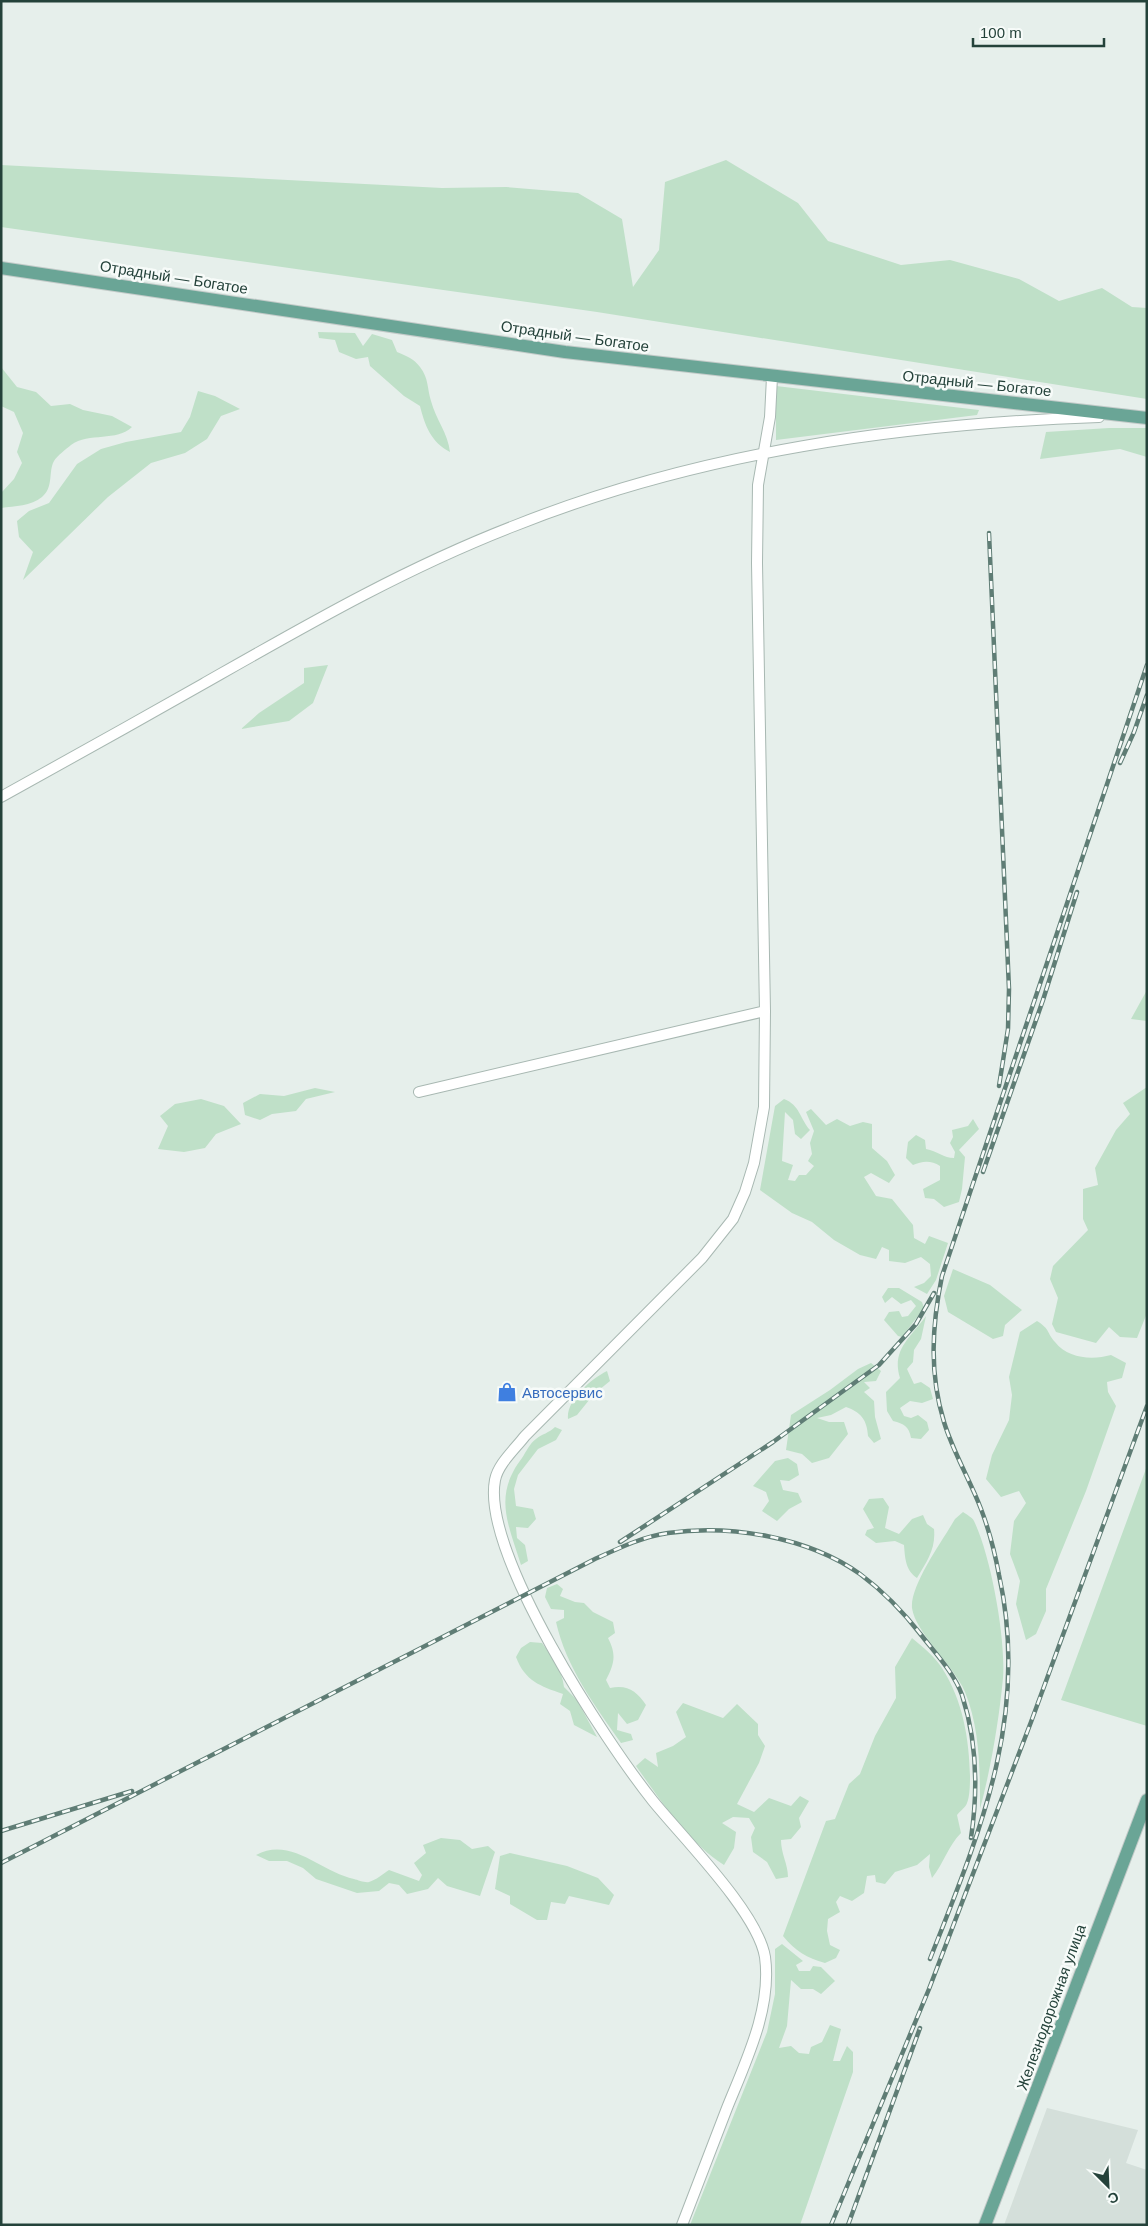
<svg xmlns="http://www.w3.org/2000/svg" width="1148" height="2226" viewBox="0 0 1148 2226" font-family="Helvetica,sans-serif">
<style>
.built{fill:#d4dfda}
.green{fill:#bfe0c8}
.lines{fill:none;stroke-linecap:round;stroke-linejoin:round}
.minor-casing{stroke:#a8b8b2;stroke-width:12}
.major-casing{stroke:#c2cac8;stroke-width:14}
.minor{stroke:#fff;stroke-width:10}
.major{stroke:#6aa596;stroke-width:12}
.rail-casing{stroke:#5f7d75;stroke-width:4.5}
.rail{stroke:#f7fbf9;stroke-width:2.5;stroke-dasharray:8;stroke-linecap:butt}
.labels{text-anchor:middle;dominant-baseline:central;stroke-width:5;stroke-linejoin:round;paint-order:stroke}
.street-label{font-size:15px;fill:#24423a;stroke:#f7fbf9}
.shop-label{font-size:15px;fill:#366cbe;stroke:#f7fbf9;text-anchor:start}
</style>
<rect width="100%" height="100%" fill="#e6efeb"/>
<path class="built" d="M1047,2108L1138,2130L1126,2163L1147,2170V2225H1004Z"/>
<path class="green" d="M726,160L798,203L828,241L901,265L950,260L1019,279L1059,301L1102,288L1132,307L1147,308V399L597,312L1,227V165L442,188L506,187L578,193L622,219L633,287L659,250L665,182Z
M318,332L355,333L363,346L372,334L392,340L397,352C407,356 414,359 420,367C429,379 427,388 431,401C436,420 448,433 450,452C431,442 425,426 420,406L404,396L370,366L368,357L356,359L339,352L335,340L319,338Z
M1,367L17,387L36,392L51,406L70,404L83,410L112,416L132,427C117,442 89,432 71,445C66,449 57,456 54,461C48,472 54,487 42,497C31,506 15,506 1,508V493L14,479L22,463L17,452L23,433L14,412L1,406Z
M776,386L979,410L977,415L776,440Z
M198,391L215,396L240,409L221,416L207,439L185,453L151,463L108,497L23,580L33,552L19,537L17,521L29,511L49,503L77,464L101,449L126,442L181,432L190,417Z
M1109,428H1147V457L1120,449L1040,459L1046,432Z
M328,665L313,703L289,721L241,729L259,713L304,683V668Z
M1147,990V1021L1131,1019Z
M1147,1087V1313L1137,1338L1120,1337L1109,1327L1096,1343L1056,1332L1052,1324L1058,1298L1050,1279L1053,1266L1088,1230L1083,1219V1189L1098,1185L1095,1168L1116,1130L1130,1114L1123,1103Z
M315,1088L335,1092L306,1099L296,1111L272,1114L260,1120L245,1115L243,1103L260,1094L284,1096Z
M201,1099L224,1106L241,1124L216,1134L205,1148L184,1152L158,1149L168,1126L160,1116L175,1104Z
M784,1099C800,1105 800,1119 810,1130L801,1139L795,1134L793,1120L785,1112L782,1161L793,1165L788,1180L795,1181L799,1175H806L814,1166L808,1161L812,1154L810,1143L814,1131L806,1112L811,1109L826,1125L837,1119L850,1126L863,1122L872,1124V1148L887,1161L895,1175L889,1183L871,1173L864,1177L876,1196L892,1199L913,1225L914,1238L925,1244L929,1236L948,1243L936,1280L927,1294L914,1287L924,1283L931,1276L930,1264L921,1257L905,1263L889,1261V1250L882,1247L876,1259L860,1255L834,1240L812,1222L792,1213L760,1190L775,1106Z
M973,1119L979,1129L959,1150L965,1157L962,1189L959,1202L944,1207L934,1199L925,1198L923,1189L940,1180V1166C931,1160 922,1161 913,1165L906,1158L908,1142L916,1135L925,1140L926,1149C937,1151 944,1158 954,1158L955,1152L950,1143L953,1137L952,1130L968,1126Z
M953,1269L990,1285L1022,1310L1005,1325L1003,1336L993,1339L948,1312L944,1296Z
M888,1288H899L922,1302L924,1308L902,1337L898,1336L884,1320L889,1312L899,1311L902,1317L908,1316L916,1306L911,1300L901,1304L892,1297L885,1303L882,1297Z
M926,1316L921,1339L914,1350L913,1362L907,1369L914,1384L921,1382L930,1388L933,1399L922,1403L910,1401L900,1408L904,1416L911,1418L918,1415L927,1422L929,1430L921,1439L911,1438C909,1426 904,1424 893,1421L887,1411L886,1392L900,1378C891,1350 911,1337 926,1316Z
M1037,1321C1051,1330 1046,1332 1055,1342C1068,1359 1093,1360 1111,1355L1126,1363L1122,1378L1107,1382L1108,1392L1116,1406L1086,1491L1046,1589V1611L1036,1634L1026,1640L1016,1604L1020,1581L1010,1554L1014,1521L1026,1503L1019,1491L1001,1497L986,1479L992,1455L1009,1420L1012,1395L1009,1377L1020,1332Z
M871,1363L881,1371L876,1381L864,1382L870,1388L864,1392L874,1401L875,1417L881,1439L874,1443L868,1436C867,1420 861,1412 846,1407L831,1415L817,1418L829,1422H844L848,1434L829,1458L812,1463L802,1454L786,1450L791,1415L830,1390L858,1369Z
M607,1371L610,1381L594,1394L577,1415L568,1419C566,1400 591,1379 607,1371Z
M555,1427L562,1430L556,1440L538,1449L518,1475L514,1489L516,1506L533,1509L536,1519L528,1528L516,1527L517,1538L525,1545L528,1561L521,1565C508,1523 493,1496 522,1458C526,1452 530,1443 536,1439C542,1434 549,1433 555,1427Z
M788,1458L797,1464L799,1475L789,1481L780,1480L783,1490L798,1493L802,1502L789,1509L777,1521L762,1511L769,1501L766,1492L753,1486L775,1461Z
M1147,1466V1726L1061,1700Z
M883,1498L889,1507L885,1528L899,1534L912,1519L923,1515L927,1524L934,1529C936,1549 927,1561 917,1578C905,1570 905,1557 904,1545L895,1541L876,1543L865,1535L867,1530L874,1528L863,1509L869,1499Z
M963,1512C967,1515 972,1517 974,1521C991,1556 1006,1639 1003,1678C999,1720 991,1768 980,1809C980,1770 980,1729 965,1692C954,1666 915,1632 912,1608C910,1585 943,1540 955,1519Z
M557,1584L563,1589L560,1596L575,1602L584,1603L593,1612L613,1622L615,1633L608,1638C617,1655 614,1664 606,1680L610,1688C627,1684 637,1691 646,1705L638,1720L627,1724L618,1713L617,1730L631,1734L633,1740L621,1743C595,1706 566,1667 556,1622L564,1618V1610L551,1609L545,1597L547,1588Z
M912,1638C923,1647 935,1657 942,1668C963,1701 969,1738 970,1776C970,1783 970,1796 967,1803C966,1807 960,1811 957,1815L961,1833C948,1846 944,1863 932,1878L929,1867L930,1854L917,1865L895,1872L885,1884L876,1882L875,1875L867,1876L864,1893L852,1901L840,1896L836,1902L840,1912L828,1919L827,1931L830,1945L840,1950L836,1958L825,1963C807,1958 795,1951 783,1936L826,1821L835,1819L849,1784L860,1774L875,1736L896,1698L895,1667Z
M530,1642L542,1643C552,1657 562,1670 564,1687L577,1700L597,1737L574,1725L570,1711L560,1704L563,1694C540,1686 525,1681 516,1657L521,1648Z
M683,1703L723,1718L737,1704L758,1724V1735L765,1746L759,1763L737,1804L754,1812L769,1798L791,1806L800,1796L809,1801L799,1818L801,1827L791,1839L781,1840C781,1854 788,1864 788,1877L776,1879L767,1862L753,1852L751,1837L755,1828L749,1818L733,1817L722,1823L736,1832L734,1848L724,1865C688,1842 661,1801 636,1766L645,1758L658,1767L656,1753L673,1746L686,1737L676,1712Z
M441,1838L460,1840L472,1849L488,1846L495,1852L480,1896L447,1886L438,1878L428,1889L407,1894L399,1885L389,1883L379,1891L357,1893L316,1879L303,1868L287,1861H269L256,1855C291,1836 321,1872 354,1879C358,1880 365,1883 369,1882C376,1880 383,1874 389,1870L419,1881L422,1875L414,1863L426,1853L423,1845Z
M510,1853L567,1866L598,1878L614,1895L609,1905L569,1896L565,1904L551,1902L547,1920H537L510,1904V1896L495,1889L500,1856Z
M782,1944L803,1961L796,1965L799,1971H810L813,1966L821,1967L835,1981L821,1994L813,1989H801L791,1980L787,2026L779,2048L791,2046L799,2053L809,2054L811,2047L822,2042L830,2025L841,2029L833,2061H840L847,2046L853,2052V2072L800,2225H690L767,2032L775,1994V1949Z"/>
<g class="lines">
<defs>
<path id="minor" d="M1,797C68,760 136,722 203,684C305,626 403,569 514,526C699,452 901,424 1099,417
M419,1092L765,1011
M682,2225C697,2186 712,2147 727,2108C746,2061 772,2008 765,1957C758,1913 683,1838 653,1801C606,1742 481,1553 495,1480C498,1464 515,1449 525,1436L702,1258L733,1219L745,1192L754,1163L764,1107L765,1011L757,563L758,485L770,417L772,377"/>
<path id="major" d="M1,268L565,352L1147,418
M985,2225L1147,1800"/>
</defs>
<use href="#minor" class="minor-casing"/>
<use href="#major" class="major-casing"/>
<use href="#minor" class="minor"/>
<use href="#major" class="major"/>
<defs>
<path id="rail" d="M989,533L1009,989L1008,1029L999,1086
M1120,763L1134,732L1147,695
M983,1172L1043,1000L1077,892
M620,1542L773,1442L879,1365L916,1324L934,1293
M1,1831L132,1791
M1,1863L593,1560C617,1549 641,1537 668,1533C730,1524 808,1537 860,1574C883,1591 905,1614 922,1636C936,1654 954,1673 962,1695C977,1741 978,1791 971,1838
M930,1959C980,1832 1030,1715 999,1575C995,1553 989,1530 981,1509C970,1480 953,1452 944,1422C929,1373 932,1325 942,1276L1147,665
M831,2225L929,1989L1031,1722L1147,1406
M848,2225L920,2028"/>
</defs>
<use href="#rail" class="rail-casing"/>
<use href="#rail" class="rail"/>
</g>
<defs>
<symbol id="shop-bare" viewBox="-9 -9 18 18"><path d="M-5-2.5h2.3a2.7 3.5 0 0 1 5.4 0H5L5.5 6h-11ZM-1.5-2.5h3a1.5 2.3 0 0 0-3 0Z" fill="#3f7fe0" stroke="#f7fbf9" stroke-width="2.5" paint-order="stroke"/></symbol>
</defs>
<g fill-rule="evenodd">
<use href="#shop-bare" x="493" y="1378" width="28" height="28"/>
</g>
<g class="labels">
<g class="street-label">
<text transform="translate(174 277) rotate(9)">Отрадный — Богатое</text>
<text transform="translate(575 336) rotate(8)">Отрадный — Богатое</text>
<text transform="translate(977 383) rotate(6)">Отрадный — Богатое</text>
<text transform="translate(1051 2007) rotate(-70)">Железнодорожная улица</text>
</g>
<g class="shop-label">
<text x="522" y="1392">Автосервис</text>
</g>
</g>
<rect width="1148" height="2226" fill="none" stroke="#24423a" stroke-width="5"/>
<g transform="translate(1108 2186) rotate(156)" stroke="#f7fbf9" stroke-width="4" paint-order="stroke">
<path d="M0-4L9 19L0 12L-9 19Z" fill="#24423a"/>
<text y="-8" font-size="14" font-weight="bold" text-anchor="middle" fill="#24423a">С</text>
</g>
<path d="M973 38v8h131v-8" fill="none" stroke="#24423a" stroke-width="2.5"/>
<text x="980" y="38" font-size="15" fill="#24423a" stroke="#f7fbf9" stroke-width="4" paint-order="stroke">100 m</text>
</svg>
